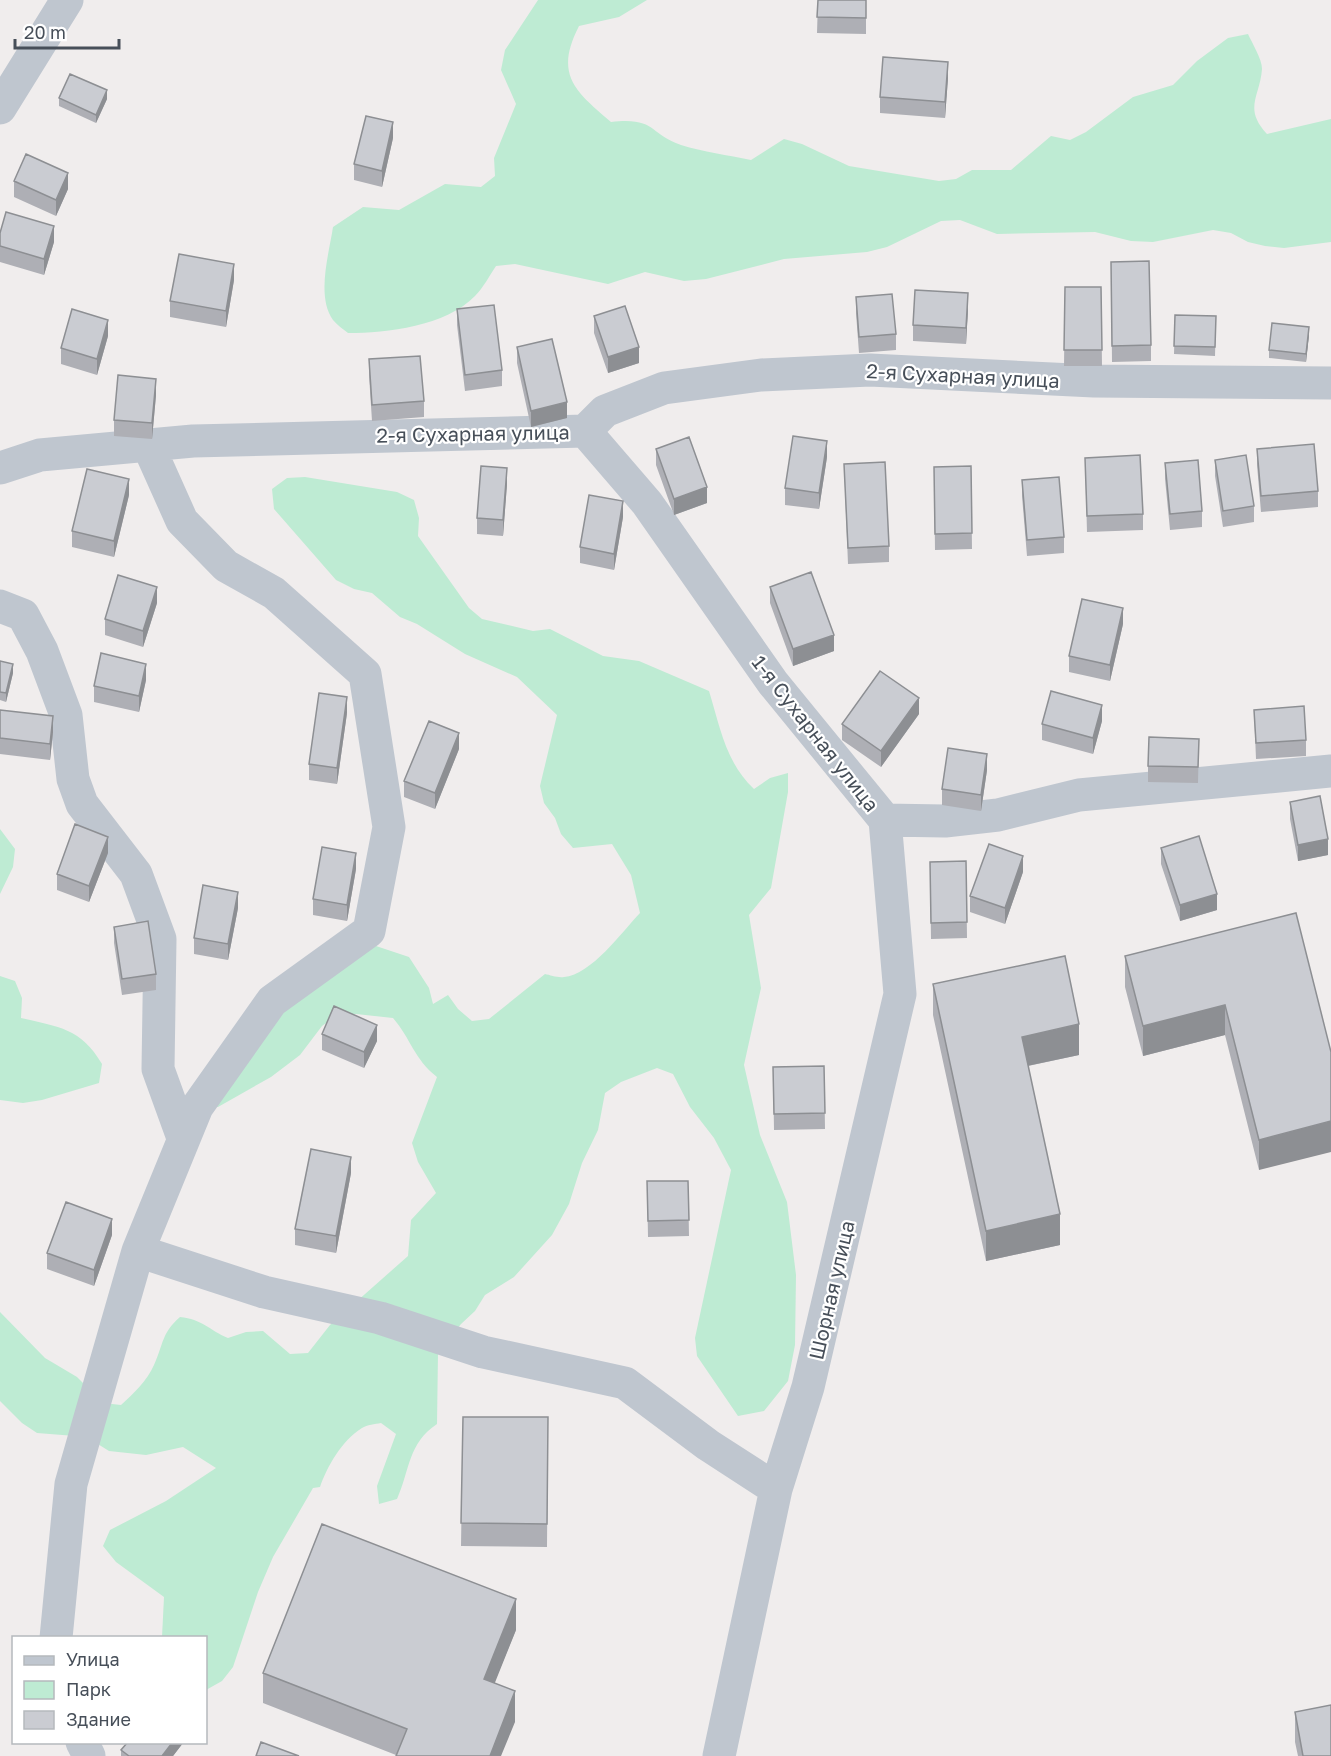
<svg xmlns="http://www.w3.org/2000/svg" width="1331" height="1756" viewBox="0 0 1331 1756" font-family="'Golos Text',sans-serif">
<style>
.green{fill:#beebd3}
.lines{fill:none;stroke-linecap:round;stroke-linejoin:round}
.street{stroke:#bfc6cf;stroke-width:33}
.wall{fill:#aeafb5}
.shaded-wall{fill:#8d8f93}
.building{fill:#caccd2;stroke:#8d8f93;stroke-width:1.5}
.labels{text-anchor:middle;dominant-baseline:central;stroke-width:4.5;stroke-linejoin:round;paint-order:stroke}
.street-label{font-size:20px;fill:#474f59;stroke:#fff}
</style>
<rect width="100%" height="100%" fill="#f0eded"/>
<path class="green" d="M538,0H647L619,17L579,26C554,75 575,91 611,122C657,117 648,134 681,145C703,152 728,155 751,160L784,139L802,144L849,166L939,181L956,179L972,170H1011L1051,136L1070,140L1086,132L1133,97L1173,85L1197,61L1228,38L1248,34C1252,43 1262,59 1262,69C1260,97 1243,108 1267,134L1331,119V242L1284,248L1265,246L1248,242L1231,233L1213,230L1153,242L1131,241L1095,232L997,234L960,220L941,221L887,247L867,252L784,259L706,279L684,281L645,272L608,284L515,264L496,266C490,275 483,288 475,296C446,326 387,333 348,333C343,329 337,325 333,320C316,296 329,254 333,227L363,207L399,210L445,184L481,187L495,176L494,158L516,104L501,70L505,50Z
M305,477L397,492L414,500L419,518L418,536L469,608L482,619L533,631L550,629L603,656L639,661L709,691C720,727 726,763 754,789L770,778L788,773V792L771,888L749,915L761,988L744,1065L760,1135L787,1202L796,1275L795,1345L788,1381L764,1411L738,1416L697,1356L695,1338L731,1170L714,1138L690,1107L673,1074L657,1068L621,1082L605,1093L598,1130L582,1163L569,1204L552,1235L514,1277L485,1295L475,1311L461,1324L438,1353L437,1424C408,1443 410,1470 397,1499L379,1504L377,1486L396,1434L381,1423C375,1424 367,1425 362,1428C342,1440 327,1467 320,1487L313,1488L273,1557L258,1592L233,1667L222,1681L206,1690V1638L162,1637L164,1597L116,1562L103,1546L110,1530L166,1501L216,1468L183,1447L146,1455L109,1451L93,1441L75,1436L37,1433L22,1423L0,1401V1312L45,1358L77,1377L103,1403L121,1405C134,1393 147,1381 154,1365C164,1343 161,1334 180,1317C202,1319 209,1330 228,1338L246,1332L263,1331L290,1354L308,1353L330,1325L408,1256L411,1220L436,1193L418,1162L412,1143L437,1077C414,1059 411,1039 393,1018L356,1014L337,1015L322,1026L300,1055L271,1077L218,1107H198L250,1022L376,946L409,957L429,988L433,1004L448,995L458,1009L472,1021L489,1019L545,974C550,975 558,978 564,977C591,975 622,932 640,913L631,875L612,844L573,848L561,834L555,818L544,803L540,786L557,715L517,677L465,654L417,624L400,617L372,593L354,589L336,580L274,509L272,489L287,478Z
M0,829L15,849L13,867L0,894Z
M0,976L15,981L22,998L21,1018C59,1027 81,1028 102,1064L99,1083L42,1100L23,1103L0,1100Z"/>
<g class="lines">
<path class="street" d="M0,108L67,0
M585,431L647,503L773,683L885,820L945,821L998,815L1079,795L1331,771
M0,468L40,455L193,441L585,431L605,411L664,388L761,375L870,370L1094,381L1331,383
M0,606L23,615L42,651L66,715L73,779L82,804L136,874L160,939L158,1069L183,1138
M138,1251L197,1107L272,1001L369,931L389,827L365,674L274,593L226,566L182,521L148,445
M56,1638L71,1484L138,1251L264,1292L380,1318L483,1352L625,1383L708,1445L776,1489
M82,1742L89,1756
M719,1756L776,1489L808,1387L900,994L885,820"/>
</g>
<path class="wall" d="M818,0H866V34L817,33Z
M948,78L945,118L880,113V97Z
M59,98L107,99L96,123L59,106Z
M393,138L382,187L354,180V164Z
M14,181L68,189L56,216L14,197Z
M0,233L54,242L44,275L0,262Z
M1111,262L1151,345V361L1112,362Z
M234,280L226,327L170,317V301Z
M1065,287H1101L1102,366H1064Z
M856,297L896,334V350L859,353L856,313Z
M457,309L502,370V386L465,391L457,325Z
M968,309L966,344L913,341V325Z
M1175,315L1216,316L1215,356L1174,354Z
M594,316L639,363L608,373L594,333Z
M1309,335L1306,362L1269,358V350Z
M108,336L97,375L61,364V348Z
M517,347L567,418L531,427L517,363Z
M369,359L424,401V417L372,421L369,375Z
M156,395L152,439L114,436V420Z
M656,449L707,503L674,515L656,465Z
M1257,449L1318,491V507L1261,512L1257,465Z
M827,457L819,509L785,505V488Z
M1085,458L1143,514V530L1087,532Z
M1215,460L1254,506V522L1223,527L1215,476Z
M1165,463L1202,511V527L1170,530L1165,479Z
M844,464L889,546V562L848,564Z
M971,466L972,549L935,550L934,467Z
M1022,480L1064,537V553L1027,556L1022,496Z
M507,484L503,536L477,534V518Z
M129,495L114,557L72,547V531Z
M623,517L614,570L580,563V547Z
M770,587L834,651L793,666L770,603Z
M157,603L143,647L105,635V619Z
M1123,624L1110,681L1069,672V656Z
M0,661L13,673L6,702L0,700Z
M146,680L139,712L94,702V686Z
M0,710L53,732L50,760L0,754Z
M1254,710L1306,740V756L1256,759Z
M347,713L337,784L309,780V764Z
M919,714L881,767L842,740V724Z
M1102,721L1093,754L1042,740V724Z
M1199,739L1198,783L1148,782V766Z
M459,749L435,809L404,797V781Z
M987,770L981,811L942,805V789Z
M1290,802L1328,855L1298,861L1290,819Z
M1161,848L1217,910L1180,921L1161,864Z
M108,853L89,902L57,890V874Z
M966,861L967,938L931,939L930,862Z
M356,869L347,921L313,915V899Z
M1023,872L1005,924L970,912V896Z
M238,908L228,960L194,954V938Z
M1296,913L1259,1170L1225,1035L1143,1056L1125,987V956Z
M114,927L156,974V990L122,995L114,943Z
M933,984L1079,1055L1028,1066L1060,1245L986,1261L933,1015Z
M322,1034L377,1041L364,1068L322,1050Z
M824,1066L825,1129L774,1130L773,1067Z
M351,1173L336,1253L295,1245V1229Z
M647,1181H688L689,1236L648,1237Z
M112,1235L94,1286L47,1269V1253Z
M463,1417H548L547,1547L461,1546Z
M516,1630L494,1683L515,1722L396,1755L263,1703V1673Z
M1295,1712L1331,1756H1298L1295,1742Z
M127,1743H183L173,1756H121V1750Z"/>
<path class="shaded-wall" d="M948,62V78L945,118V102Z
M107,90V99L96,123V115Z
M393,122V138L382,187V171Z
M68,173V189L56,216V200Z
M54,226V242L44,275V259Z
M234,264V280L226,327V311Z
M968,293V309L966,344V328Z
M108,320V336L97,375V359Z
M1309,327V335L1306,362V354Z
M639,347V363L608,373V357Z
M156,379V395L152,439V423Z
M567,402V418L531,427V411Z
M827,441V457L819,509V493Z
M507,468V484L503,536V520Z
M129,479V495L114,557V541Z
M707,487V503L674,515V499Z
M623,501V517L614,570V554Z
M157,587V603L143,647V631Z
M1123,608V624L1110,681V665Z
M834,635V651L793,666V649Z
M13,664V673L6,702V693Z
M146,664V680L139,712V696Z
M347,697V713L337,784V768Z
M919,698V714L881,767V751Z
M1102,705V721L1093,754V738Z
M53,716V732L50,760V744Z
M459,733V749L435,809V793Z
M987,754V770L981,811V795Z
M108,837V853L89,902V886Z
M1328,839V855L1298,861V845Z
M356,853V869L347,921V905Z
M1023,856V872L1005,924V908Z
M238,892V908L228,960V944Z
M1217,894V910L1180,921V905Z
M1225,1005V1035L1143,1056V1026Z
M1079,1024V1055L1022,1067V1037Z
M377,1025V1041L364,1068V1052Z
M1331,1121V1152L1259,1170V1140Z
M351,1157V1173L336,1253V1236Z
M1060,1214V1245L986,1261V1231Z
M112,1219V1235L94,1286V1270Z
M516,1599V1630L484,1710V1679Z
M515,1691V1722L501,1756H490Z
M172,1743H183L173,1756H162Z"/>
<path class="building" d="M818,0H866V18L817,17Z
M883,57L948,62L945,102L880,97Z
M70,74L107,90L96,115L59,98Z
M366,116L393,122L382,171L354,164Z
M26,154L68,173L56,200L14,181Z
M6,212L54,226L44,259L0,246V233Z
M179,254L234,264L226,311L170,301Z
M1149,261L1151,345L1112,346L1111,262Z
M1065,287H1101L1102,350H1064Z
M915,290L968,293L966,328L913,325Z
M892,294L896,334L859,337L856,297Z
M494,305L502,370L465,375L457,309Z
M625,306L639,347L608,357L594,316Z
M72,309L108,320L97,359L61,348Z
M1175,315L1216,316L1215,347L1174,346Z
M1272,323L1309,327L1306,354L1269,350Z
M552,339L567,402L531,411L517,347Z
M420,356L424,401L372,405L369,359Z
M118,375L156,379L152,423L114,420Z
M793,436L827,441L819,493L785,488Z
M689,437L707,487L674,499L656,449Z
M1314,444L1318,491L1261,496L1257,449Z
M1140,455L1143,514L1087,516L1085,458Z
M1246,455L1254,506L1223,511L1215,460Z
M1198,460L1202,511L1170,514L1165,463Z
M885,462L889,546L848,548L844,464Z
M481,466L507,468L503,520L477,518Z
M971,466L972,533L935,534L934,467Z
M87,469L129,479L114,541L72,531Z
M1059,477L1064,537L1027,540L1022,480Z
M589,495L623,501L614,554L580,547Z
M811,572L834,635L793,649L770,587Z
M118,575L157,587L143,631L105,619Z
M1082,599L1123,608L1110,665L1069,656Z
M101,653L146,664L139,696L94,686Z
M0,661L13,664L6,693L0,692Z
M880,671L919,698L881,751L842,724Z
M1051,691L1102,705L1093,738L1042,724Z
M319,693L347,697L337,768L309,764Z
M1304,706L1306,740L1256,743L1254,710Z
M0,710L53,716L50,744L0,738Z
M429,721L459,733L435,793L404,781Z
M1149,737L1199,739L1198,767L1148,766Z
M948,748L987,754L981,795L942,789Z
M1320,796L1328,839L1298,845L1290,802Z
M75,824L108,837L89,886L57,874Z
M1199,836L1217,894L1180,905L1161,848Z
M989,844L1023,856L1005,908L970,896Z
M322,847L356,853L347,905L313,899Z
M966,861L967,922L931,923L930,862Z
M203,885L238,892L228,944L194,938Z
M1296,913L1331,1052V1121L1259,1140L1225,1005L1143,1026L1125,956Z
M148,921L156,974L122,979L114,927Z
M1065,956L1079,1024L1022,1037L1060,1214L986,1231L933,984Z
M334,1006L377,1025L364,1052L322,1034Z
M824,1066L825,1113L774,1114L773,1067Z
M311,1149L351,1157L336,1236L295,1229Z
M647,1181H688L689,1220L648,1221Z
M66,1202L112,1219L94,1270L47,1253Z
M463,1417H548L547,1524L461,1523Z
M322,1524L516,1599L484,1679L515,1691L490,1756H396L407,1729L263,1673Z
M1331,1705V1756H1303L1295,1712Z
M261,1742L299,1756H256Z
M127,1743H172L162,1756H129L121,1750Z"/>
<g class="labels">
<g class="street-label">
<text transform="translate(963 375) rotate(3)">2-я Сухарная улица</text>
<text transform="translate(473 433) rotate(-1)">2-я Сухарная улица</text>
<text transform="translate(816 733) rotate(52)">1-я Сухарная улица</text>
<text transform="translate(831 1290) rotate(-77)">Шорная улица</text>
</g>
</g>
<rect x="12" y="1636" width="195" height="108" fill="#ffffff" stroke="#b5b9bd" stroke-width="1.5"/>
<rect x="24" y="1656" width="30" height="9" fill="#bfc6cf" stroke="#b5b9bd" stroke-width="1.5"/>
<text x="66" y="1666" font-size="18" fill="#474f59">Улица</text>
<rect x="24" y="1681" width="30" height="18" fill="#beebd3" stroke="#b5b9bd" stroke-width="1.5"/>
<text x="66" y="1696" font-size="18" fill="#474f59">Парк</text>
<rect x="24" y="1711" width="30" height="18" fill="#caccd2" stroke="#b5b9bd" stroke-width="1.5"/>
<text x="66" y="1726" font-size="18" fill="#474f59">Здание</text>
<path d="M15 39v9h104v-9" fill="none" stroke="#474f59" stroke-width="3"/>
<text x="24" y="39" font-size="18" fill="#474f59" stroke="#ffffff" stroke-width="4.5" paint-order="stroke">20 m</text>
</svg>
